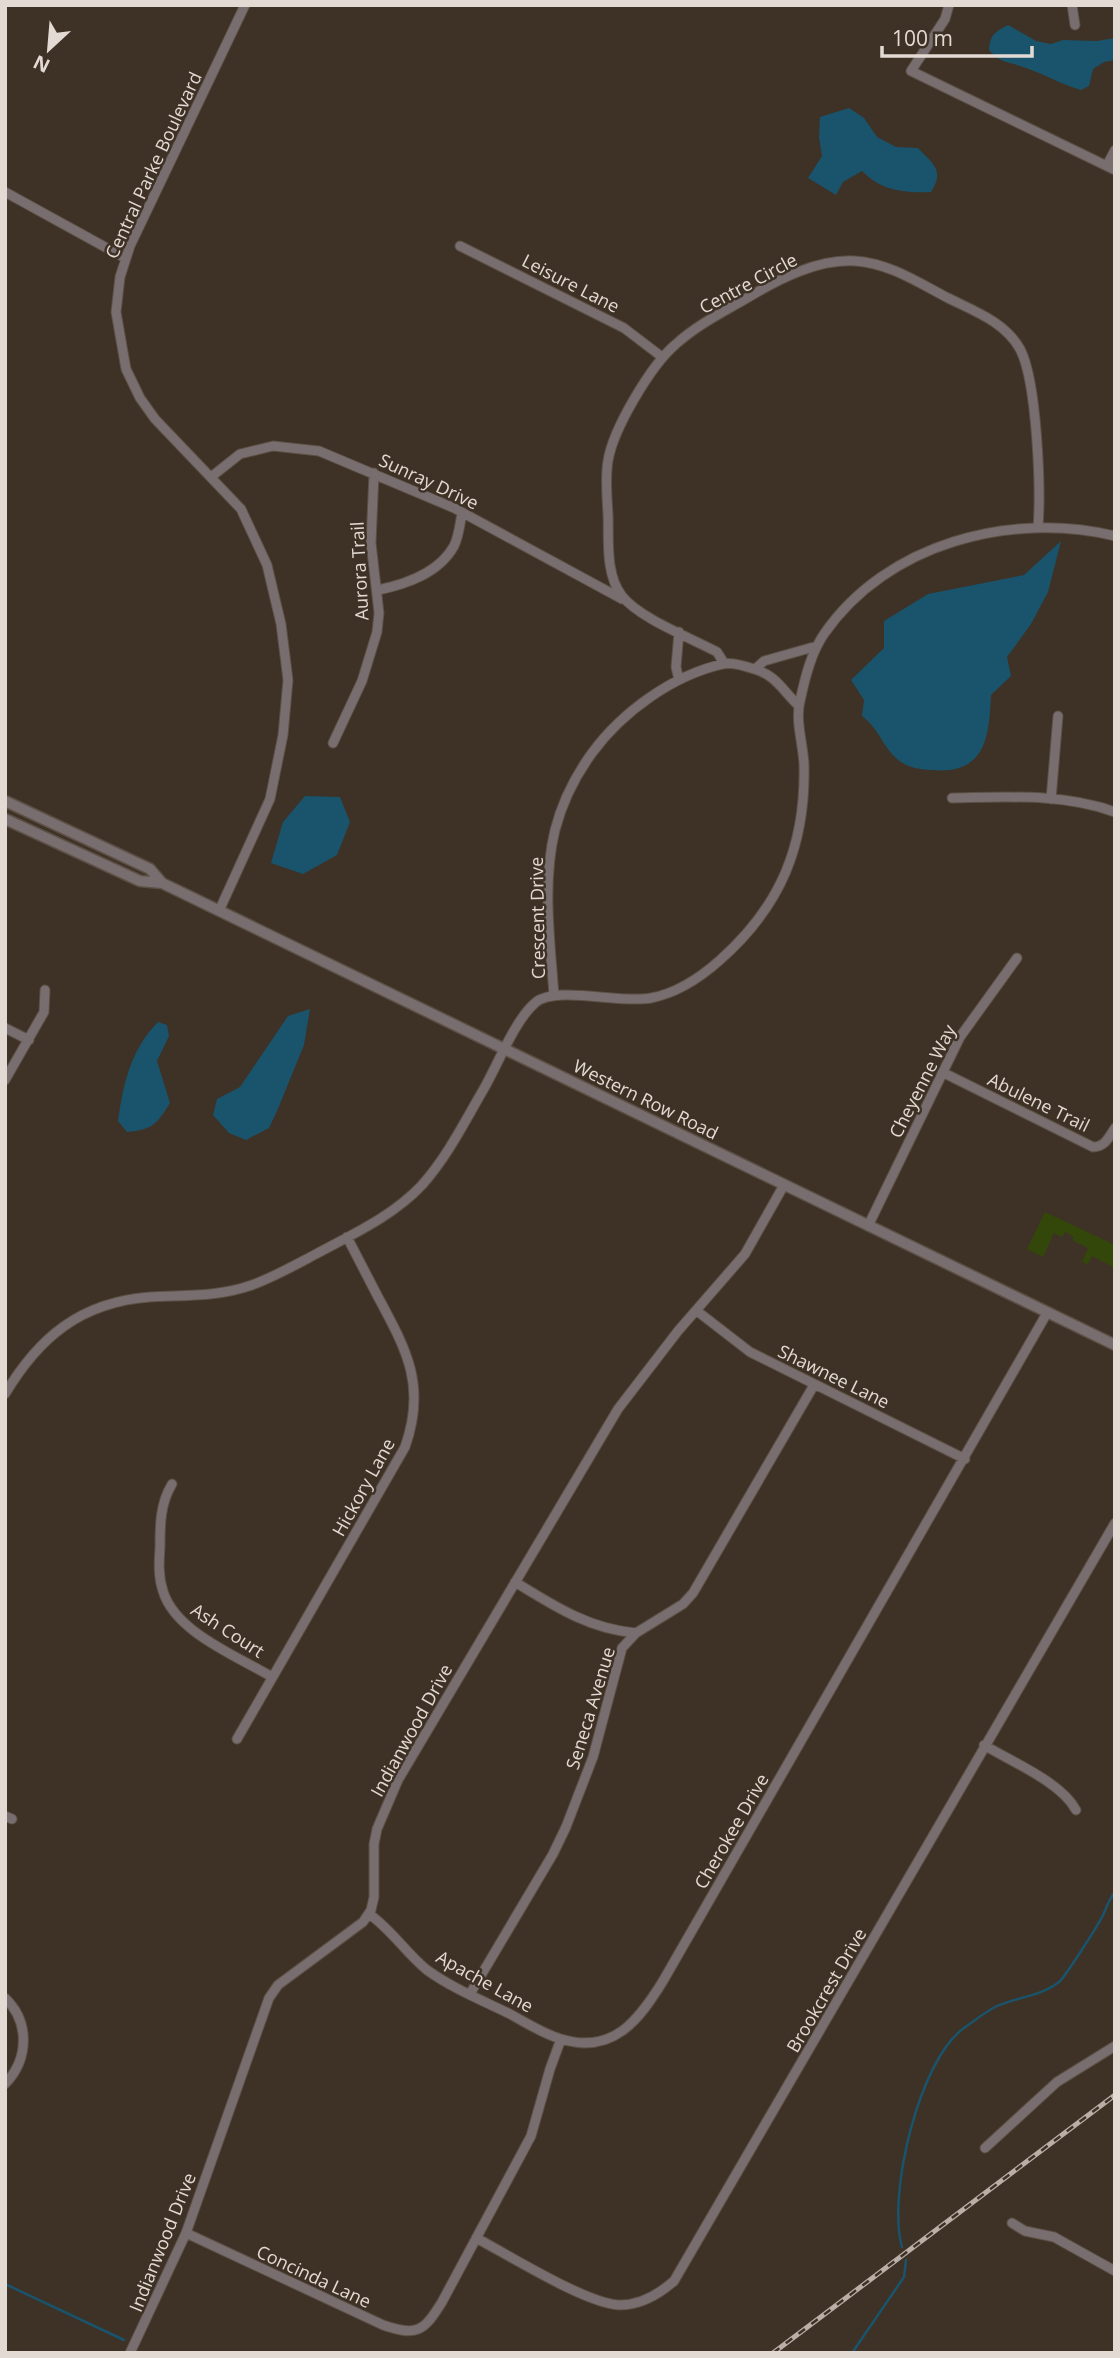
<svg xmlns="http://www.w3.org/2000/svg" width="1120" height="2358" viewBox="0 0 1120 2358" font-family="'Open Sans',sans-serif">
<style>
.green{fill:#34470a}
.water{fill:#1a546c}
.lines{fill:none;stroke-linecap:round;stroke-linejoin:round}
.stream{stroke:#1a546c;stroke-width:2.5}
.minor-casing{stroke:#5c4f44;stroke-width:11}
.tertiary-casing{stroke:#5c4f44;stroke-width:13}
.minor{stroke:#786e6f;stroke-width:9}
.tertiary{stroke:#786e6f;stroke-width:10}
.rail-casing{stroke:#b9afa7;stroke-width:5}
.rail{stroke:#3e3125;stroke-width:2.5;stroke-dasharray:8;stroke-linecap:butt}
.labels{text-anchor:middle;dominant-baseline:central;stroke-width:5;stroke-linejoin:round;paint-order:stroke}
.street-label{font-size:18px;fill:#e3dad3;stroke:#3e3125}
</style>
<rect width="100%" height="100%" fill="#3e3125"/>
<path class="green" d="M1045,1212L1115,1245V1268L1092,1256L1088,1264L1082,1262L1088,1248L1072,1240L1074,1237L1065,1232L1062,1237L1054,1233L1043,1257L1027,1249Z"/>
<path class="water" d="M1008,25L1036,41L1051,44L1063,40L1097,41L1115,38V60L1104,62L1093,69L1089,86L1081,90C1060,84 1042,73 1023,67C1007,61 1002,64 989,50C990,35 995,32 1008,25Z
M849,108L864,118L877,137L896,147L918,148C933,164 945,170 931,192C904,193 882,191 862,171L843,182L836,195L808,178L822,156L819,137L820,117Z
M1061,541L1048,592L1031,624L1007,657L1011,676L991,695C989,739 985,775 931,770C917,769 907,768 896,758C882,745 879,729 862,716L864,700L851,680L884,648V621L928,594L1024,575Z
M305,796L340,797L350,822L337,855L303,874L271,863L283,822Z
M310,1009L304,1045L277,1111L269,1128L246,1140L229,1133L213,1115L217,1099L240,1087L288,1016Z
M158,1022L167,1025L169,1036L157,1061L170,1103C157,1124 152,1130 127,1132L118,1121C123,1084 131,1049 158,1022Z"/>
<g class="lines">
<path class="stream" d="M902,2247C887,2195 919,2060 964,2028C974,2021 984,2013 995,2007C1015,1997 1040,1997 1059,1982C1065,1977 1099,1924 1103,1915C1107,1907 1109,1899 1115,1892
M5,2284L124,2340
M852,2353L904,2277L906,2260"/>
<defs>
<path id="minor" d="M949,5L945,19L911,71L1115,170
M1072,5L1075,25
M1107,165L1115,150
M5,192L125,258
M460,246L624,328L662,357
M211,477L240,454L273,446L319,451L454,508L622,599
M378,590C407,584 439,573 454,546C459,536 460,523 462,513
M724,663L717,652C691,638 639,618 622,596C605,574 609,540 608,514C607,497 605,478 608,461C613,429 651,365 676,344C697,325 723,312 747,298C779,279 817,259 855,261C889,263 919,283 948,298C974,311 1005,322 1020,349C1037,381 1041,489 1038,527
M755,669L764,661L817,646
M679,680L676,667L679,632
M333,743L362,681L377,632L379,613L371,543L374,473
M952,798C1006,797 1063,793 1115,812
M1051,799L1058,716
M219,911L270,799L283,735L288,680L281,624L267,565L241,509L155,419L140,398L126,369L116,312L120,277L130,246L245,5
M554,995C550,941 542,883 555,830C562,803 576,775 592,753C622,712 673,675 723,664C732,662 745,666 754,669C776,675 783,691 798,705
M5,1028L29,1040
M942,1072L1093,1147C1105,1147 1109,1137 1115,1128
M5,1080L44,1012L45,990
M868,1226L960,1037L1017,958
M697,1311L750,1352L965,1459
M5,1394C39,1337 81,1302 150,1297C185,1295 218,1297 252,1285C274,1277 295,1265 316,1254C353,1234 393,1216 422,1185C447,1157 464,1123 482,1092C497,1067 514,1021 535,1003C555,985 620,1004 651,998C677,993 701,977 720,960C781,906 806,845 804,764C803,744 795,720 800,701C805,678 811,653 824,634C887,543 1011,511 1115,536
M172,1484C160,1504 160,1525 160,1547C159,1562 158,1576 163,1591C175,1632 237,1656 272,1677
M515,1582C554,1606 589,1629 636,1633
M237,1739L405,1447C427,1385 406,1349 377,1295C367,1276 357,1256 347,1237
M984,1745C1012,1762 1061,1782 1076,1810
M5,1816L12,1819
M369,1914C391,1929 406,1953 427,1970C452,1988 481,2000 508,2013C525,2022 543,2034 561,2039C613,2055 639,2020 663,1981L1047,1313
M470,1994L553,1854L566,1827L593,1757L622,1648L636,1633L683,1604L693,1593L814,1385
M5,1998C30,2022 29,2059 5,2084
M985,2148L1057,2082L1115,2046
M1012,2223L1025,2231L1054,2237L1115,2271
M186,2233L383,2325C417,2337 424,2331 442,2302L531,2136L550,2069L561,2039
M476,2238C509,2255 586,2304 620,2305C641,2305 658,2295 674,2281L1115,1523
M130,2353L186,2233L269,1998L278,1985L363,1922L371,1910L374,1897V1844L377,1829L398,1780L618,1409L678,1331L745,1254L784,1185"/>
<path id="tertiary" d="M5,801L150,869L162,883
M5,819L140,881L162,883L1115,1345"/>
</defs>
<use href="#minor" class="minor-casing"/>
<use href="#tertiary" class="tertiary-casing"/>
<use href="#minor" class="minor"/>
<use href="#tertiary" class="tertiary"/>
<defs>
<path id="rail" d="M773,2353L1115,2095"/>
</defs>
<use href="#rail" class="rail-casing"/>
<use href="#rail" class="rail"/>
</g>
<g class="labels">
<g class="street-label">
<text transform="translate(153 165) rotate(-65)">Central Parke Boulevard</text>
<text transform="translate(571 283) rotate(27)">Leisure Lane</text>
<text transform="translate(748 283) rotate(-28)">Centre Circle</text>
<text transform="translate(429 481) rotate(25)">Sunray Drive</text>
<text transform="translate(359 571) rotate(-93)">Aurora Trail</text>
<text transform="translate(537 918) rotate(-91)">Crescent Drive</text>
<text transform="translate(922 1081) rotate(-63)">Cheyenne Way</text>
<text transform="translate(646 1099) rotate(26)">Western Row Road</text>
<text transform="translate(1039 1102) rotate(26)">Abulene Trail</text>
<text transform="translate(834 1376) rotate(26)">Shawnee Lane</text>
<text transform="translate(363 1487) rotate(-61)">Hickory Lane</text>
<text transform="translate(228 1630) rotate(33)">Ash Court</text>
<text transform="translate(590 1708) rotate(-73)">Seneca Avenue</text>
<text transform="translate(411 1730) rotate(-61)">Indianwood Drive</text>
<text transform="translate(731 1831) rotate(-60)">Cherokee Drive</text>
<text transform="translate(485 1981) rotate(29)">Apache Lane</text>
<text transform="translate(826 1990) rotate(-60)">Brookcrest Drive</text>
<text transform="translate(162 2242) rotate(-68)">Indianwood Drive</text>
<text transform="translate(314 2276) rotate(25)">Concinda Lane</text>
</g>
</g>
<rect width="1120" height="2358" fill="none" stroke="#e3dad3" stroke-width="14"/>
<g transform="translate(49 49) rotate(206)" stroke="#3e3125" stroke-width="5" paint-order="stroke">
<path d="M0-5L12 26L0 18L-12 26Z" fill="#e3dad3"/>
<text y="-10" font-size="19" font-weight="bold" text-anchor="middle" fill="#e3dad3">N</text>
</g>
<path d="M882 46v10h150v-10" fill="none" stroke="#e3dad3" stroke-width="3.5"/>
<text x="892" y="46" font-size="21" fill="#e3dad3" stroke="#3e3125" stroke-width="5" paint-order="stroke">100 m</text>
</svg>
